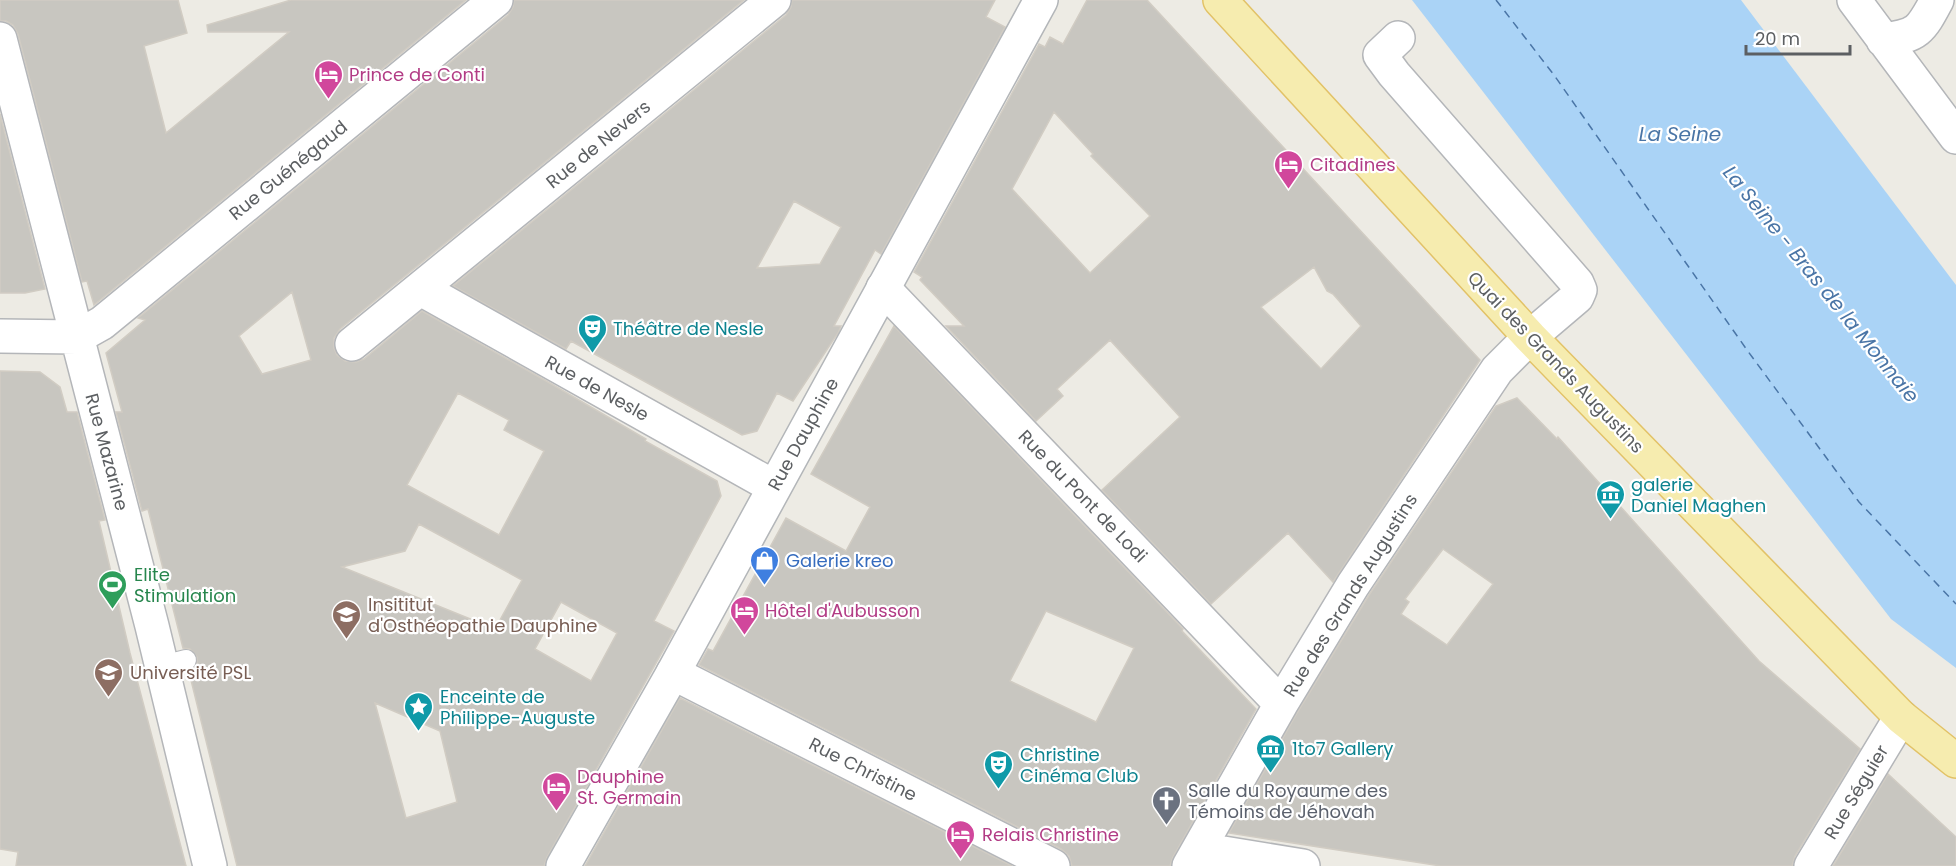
<svg xmlns="http://www.w3.org/2000/svg" width="1956" height="866" viewBox="0 0 1956 866" font-family="Poppins,sans-serif">
<style>
.water{fill:#aad3f6}
.lines{fill:none;stroke-linecap:round;stroke-linejoin:round}
.ferry{stroke:#4a75a6;stroke-width:1.5;stroke-dasharray:8 6;stroke-linecap:butt}
.building{fill:#c8c6c0;stroke:#d1ccc3;stroke-width:1.5;fill-rule:evenodd}
.lane-casing{stroke:#b4b6b9;stroke-width:22}
.street-casing{stroke:#b4b6b9;stroke-width:36}
.secondary-casing{stroke:#b3b6b9;stroke-width:36}
.primary-casing{stroke:#e2c267;stroke-width:36}
.lane{stroke:#fff;stroke-width:20}
.street{stroke:#fff;stroke-width:33}
.secondary{stroke:#fff;stroke-width:33}
.primary{stroke:#f6ecaf;stroke-width:33}
.labels{text-anchor:middle;dominant-baseline:central;stroke-width:4.5;stroke-linejoin:round;paint-order:stroke}
.hotel-label{font-size:18px;fill:#b23c85;stroke:#fff;text-anchor:start}
.street-label{font-size:18px;fill:#5c5f62;stroke:#fff}
.culture-label{font-size:18px;fill:#0d838f;stroke:#fff;text-anchor:start}
.shop-label{font-size:18px;fill:#366cbe;stroke:#fff;text-anchor:start}
.leisure-label{font-size:18px;fill:#27864d;stroke:#fff;text-anchor:start}
.education-label{font-size:18px;fill:#785e54;stroke:#fff;text-anchor:start}
.worship-label{font-size:18px;fill:#5b616d;stroke:#fff;text-anchor:start}
.water-label{font-size:20px;font-style:italic;fill:#4a75a6;stroke:#fff}
</style>
<rect width="100%" height="100%" fill="#edebe4"/>
<path class="water" d="M1412,0H1741L1956,285V668L1891,619Z"/>
<g class="lines">
<path class="ferry" d="M1496,0L1554,75L1747,350L1859,502L1956,604"/>
</g>
<path class="building" d="M0,0H178L187,33L144,46L166,133L289,32H208L207,25L291,0H466L94,305L87,281L82,282L18,34L13,25L6,21H0Z
M514,0H744L340,329L334,338V348L337,355L345,361L356,362L364,359L422,311L548,382L646,439L645,441L717,481L721,496L654,621L674,631L547,857L544,866H237L189,672L194,669L197,664V657L190,649L183,648L148,509L142,511L116,412H122L106,353L145,320L138,318L508,15L513,7ZM292,292L311,360L262,374L239,336ZM458,393L509,420L504,430L544,451L499,535L407,485ZM419,524L522,580L495,629L342,567L405,551ZM561,602L617,633L591,681L535,649ZM375,703L440,731L457,802L406,818Z
M792,0H995L986,17L1005,27L881,254L875,250L834,326H841L838,333L793,401L777,393L757,431L742,435L571,341L566,349L453,286L786,15L791,7ZM794,201L841,227L820,264L757,268Z
M1087,0H1147L1480,360L1333,582L1288,533L1211,604L1102,490L1180,417L1110,340L1057,389L1063,396L1036,421L946,326H964L920,280L922,277L914,272L1039,44L1045,47L1050,37L1063,44ZM1054,112L1093,154L1091,156L1150,216L1090,273L1012,189ZM1314,267L1327,291L1333,294L1361,326L1321,369L1261,307Z
M0,114L45,289L25,293H0Z
M894,326L1183,629L1182,631L1256,709L1173,857L1170,866H1072L1069,856L1061,849L699,665L708,649L713,651L786,518L846,551L870,507L811,474ZM1046,611L1134,648L1096,722L1010,681Z
M0,371L40,372L60,387L67,412H77L105,520L99,521L130,653L186,866H16L18,852L0,849Z
M1517,398L1557,439L1558,437L1759,661L1860,749L1795,856L1792,866H1441L1229,833L1297,713L1369,595L1496,406ZM1443,549L1493,584L1447,645L1401,614L1409,602L1405,599Z
M680,698L1012,866H585Z
M1888,774L1956,837V866H1833Z"/>
<g class="lines">
<defs>
<path id="lane" d="M162,666L186,660"/>
<path id="street" d="M1854,0L1956,137
M0,39L152,626L210,866
M1883,40C1918,36 1921,30 1937,0
M883,288L1281,704
M421,289L774,487
M0,336L77,337L102,323L496,0
M352,344L774,0
M673,673L1053,866
M1199,849L1303,866
M1189,866L1281,704L1353,585L1497,370L1530,337L1577,297L1580,290L1577,283L1394,74L1380,55L1398,38
M1811,866L1901,717"/>
<path id="secondary" d="M563,866L673,673L1041,0"/>
<path id="primary" d="M1220,0L1530,337L1901,717L1956,761"/>
</defs>
<use href="#lane" class="lane-casing"/>
<use href="#street" class="street-casing"/>
<use href="#secondary" class="secondary-casing"/>
<use href="#primary" class="primary-casing"/>
<use href="#lane" class="lane"/>
<use href="#street" class="street"/>
<use href="#secondary" class="secondary"/>
<use href="#primary" class="primary"/>
</g>
<defs>
<symbol id="hotel-pin" viewBox="-11 -11 22 30"><path d="M0 17L-7.5 6A9.5 9.5 0 1 1 7.5 6Z" fill="#d1479c" stroke="#fff"/><path d="M-6-4.5h1.5V1H6V5H4.5V3h-9V5H-6ZM-4 0a1.8 1.8 0 1 1 3.6 0ZM.5 0V-2.5h3Q6-2.5 6 0Z" fill="#fff"/></symbol>
<symbol id="theatre-pin" viewBox="-11 -11 22 30"><path d="M0 17L-7.5 6A9.5 9.5 0 1 1 7.5 6Z" fill="#0f9aa8" stroke="#fff"/><path d="M-5-5.5Q0-4 5-5.5V0Q5 5 0 6Q-5 5-5 0ZM-3.3-2.5H-1v1.5H-3.3ZM1-2.5H3.3v1.5H1ZM-2.8 1Q0 5.5 2.8 1Z" fill="#fff"/></symbol>
<symbol id="museum-pin" viewBox="-11 -11 22 30"><path d="M0 17L-7.5 6A9.5 9.5 0 1 1 7.5 6Z" fill="#0f9aa8" stroke="#fff"/><path d="M0-6L6-3V-2H-6V-3ZM-5-1h2V3h-2ZM-1-1h2V3h-2ZM3-1h2V3H3ZM-6 4H6V6H-6Z" fill="#fff"/></symbol>
<symbol id="shop-pin" viewBox="-11 -11 22 30"><path d="M0 17L-7.5 6A9.5 9.5 0 1 1 7.5 6Z" fill="#3f7fe0" stroke="#fff"/><path d="M-5-2.5h2.3a2.7 3.5 0 0 1 5.4 0H5L5.5 6h-11ZM-1.5-2.5h3a1.5 2.3 0 0 0-3 0Z" fill="#fff"/></symbol>
<symbol id="stadium-pin" viewBox="-11 -11 22 30"><path d="M0 17L-7.5 6A9.5 9.5 0 1 1 7.5 6Z" fill="#2e9e5b" stroke="#fff"/><path d="M0-5a6.5 5 0 1 0 0 10a6.5 5 0 1 0 0-10ZM-3.5-1.8h7v3.6h-7Z" fill="#fff"/></symbol>
<symbol id="school-pin" viewBox="-11 -11 22 30"><path d="M0 17L-7.5 6A9.5 9.5 0 1 1 7.5 6Z" fill="#8d6e63" stroke="#fff"/><path d="M0-5L7-2L0 1L-7-2ZM-4 1L0 2.5L4 1V4Q0 6-4 4Z" fill="#fff"/></symbol>
<symbol id="university-pin" viewBox="-11 -11 22 30"><path d="M0 17L-7.5 6A9.5 9.5 0 1 1 7.5 6Z" fill="#8d6e63" stroke="#fff"/><path d="M0-5L7-2L0 1L-7-2ZM-4 1L0 2.5L4 1V4Q0 6-4 4Z" fill="#fff"/></symbol>
<symbol id="sight-pin" viewBox="-11 -11 22 30"><path d="M0 17L-7.5 6A9.5 9.5 0 1 1 7.5 6Z" fill="#0f9aa8" stroke="#fff"/><path d="M0-6L1.8-2.2L6-1.7L2.9 1.2L3.7 5.4L0 3.3L-3.7 5.4L-2.9 1.2L-6-1.7L-1.8-2.2Z" fill="#fff"/></symbol>
<symbol id="church-pin" viewBox="-11 -11 22 30"><path d="M0 17L-7.5 6A9.5 9.5 0 1 1 7.5 6Z" fill="#6b7280" stroke="#fff"/><path d="M-1.2-6h2.4v3.5h3.3v2.4h-3.3V6h-2.4V-.1h-3.3v-2.4h3.3Z" fill="#fff"/></symbol>
</defs>
<g fill-rule="evenodd">
<use href="#hotel-pin" x="312" y="58" width="33" height="45"/>
<use href="#hotel-pin" x="1272" y="148" width="33" height="45"/>
<use href="#theatre-pin" x="576" y="312" width="33" height="45"/>
<use href="#museum-pin" x="1594" y="478" width="33" height="45"/>
<use href="#shop-pin" x="748" y="544" width="33" height="45"/>
<use href="#stadium-pin" x="96" y="568" width="33" height="45"/>
<use href="#hotel-pin" x="728" y="594" width="33" height="45"/>
<use href="#school-pin" x="330" y="598" width="33" height="45"/>
<use href="#university-pin" x="92" y="656" width="33" height="45"/>
<use href="#sight-pin" x="402" y="690" width="33" height="45"/>
<use href="#museum-pin" x="1254" y="732" width="33" height="45"/>
<use href="#theatre-pin" x="982" y="748" width="33" height="45"/>
<use href="#hotel-pin" x="540" y="770" width="33" height="45"/>
<use href="#church-pin" x="1150" y="784" width="33" height="45"/>
<use href="#hotel-pin" x="944" y="818" width="33" height="45"/>
</g>
<g class="labels">
<g class="hotel-label">
<text x="349" y="74">Prince de Conti</text>
<text x="1310" y="164">Citadines</text>
<text x="765" y="610">Hôtel d'Aubusson</text>
<text x="577" y="776">Dauphine<tspan x="577" dy="21">St. Germain</tspan></text>
<text x="982" y="834">Relais Christine</text>
</g>
<g class="street-label">
<text transform="translate(598 144) rotate(-39)">Rue de Nevers</text>
<text transform="translate(288 170) rotate(-39)">Rue Guénégaud</text>
<text transform="translate(1556 362) rotate(46)">Quai des Grands Augustins</text>
<text transform="translate(597 388) rotate(29)">Rue de Nesle</text>
<text transform="translate(803 434) rotate(-61)">Rue Dauphine</text>
<text transform="translate(107 452) rotate(75)">Rue Mazarine</text>
<text transform="translate(1083 496) rotate(46)">Rue du Pont de Lodi</text>
<text transform="translate(1350 595) rotate(-58)">Rue des Grands Augustins</text>
<text transform="translate(863 769) rotate(27)">Rue Christine</text>
<text transform="translate(1856 792) rotate(-59)">Rue Séguier</text>
</g>
<g class="culture-label">
<text x="613" y="328">Théâtre de Nesle</text>
<text x="1631" y="484">galerie<tspan x="1631" dy="21">Daniel Maghen</tspan></text>
<text x="440" y="696">Enceinte de<tspan x="440" dy="21">Philippe-Auguste</tspan></text>
<text x="1292" y="748">1to7 Gallery</text>
<text x="1020" y="754">Christine<tspan x="1020" dy="21">Cinéma Club</tspan></text>
</g>
<g class="shop-label">
<text x="786" y="560">Galerie kreo</text>
</g>
<g class="leisure-label">
<text x="134" y="574">Elite<tspan x="134" dy="21">Stimulation</tspan></text>
</g>
<g class="education-label">
<text x="368" y="604">Insititut<tspan x="368" dy="21">d'Osthéopathie Dauphine</tspan></text>
<text x="130" y="672">Université PSL</text>
</g>
<g class="worship-label">
<text x="1188" y="790">Salle du Royaume des<tspan x="1188" dy="21">Témoins de Jéhovah</tspan></text>
</g>
<g class="water-label">
<text x="1680" y="134">La Seine</text>
<text transform="translate(1821 284) rotate(51)">La Seine - Bras de la Monnaie</text>
</g>
</g>
<path d="M1746 45v9h104v-9" fill="none" stroke="#5c5f62" stroke-width="3"/>
<text x="1755" y="45" font-size="18" fill="#5c5f62" stroke="#ffffff" stroke-width="4.5" paint-order="stroke">20 m</text>
</svg>
